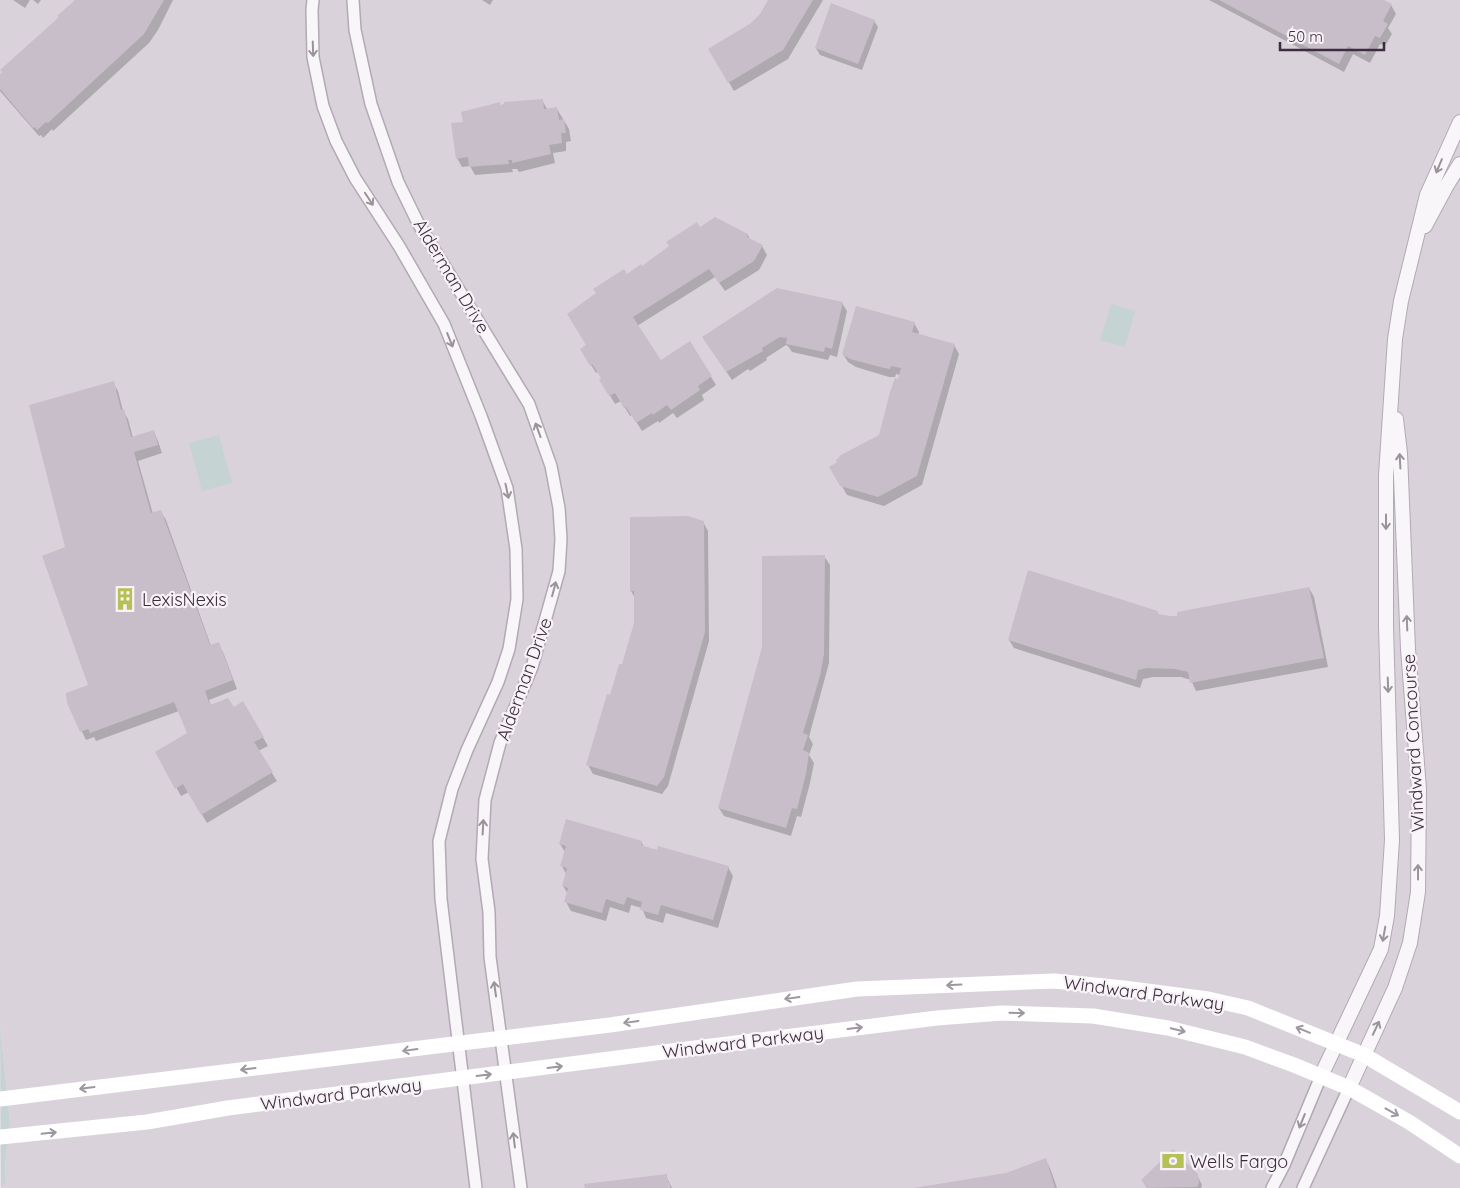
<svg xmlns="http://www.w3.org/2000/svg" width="1460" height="1188" viewBox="0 0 1460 1188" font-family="Quicksand,sans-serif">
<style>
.built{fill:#dad2db}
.green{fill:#c5d3d3}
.shadow{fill:#0003}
.building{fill:#c8bec9}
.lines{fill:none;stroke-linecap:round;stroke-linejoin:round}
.minor-casing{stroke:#b2a9b4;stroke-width:14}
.tertiary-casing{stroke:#b2a9b4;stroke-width:16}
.minor{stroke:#f8f6f8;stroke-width:11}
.tertiary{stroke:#f8f6f8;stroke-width:14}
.secondary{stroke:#fff;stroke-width:15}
.oneway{stroke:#9b929c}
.oneway2{stroke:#9e96a0}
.labels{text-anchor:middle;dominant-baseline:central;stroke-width:4.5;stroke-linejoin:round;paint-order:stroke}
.street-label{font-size:18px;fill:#3e2d40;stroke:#f7f3f7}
.poi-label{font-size:18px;fill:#3e2d40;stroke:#f7f3f7;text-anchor:start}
</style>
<rect width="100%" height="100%" fill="#e9e3ea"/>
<path class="built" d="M0,0H1460V1188H1L6,1182L5,1164L10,1123L0,1025Z"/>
<path class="green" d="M1111,304L1135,311L1125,347L1100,340Z
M219,435L232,483L202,491L189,443Z
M0,1025L10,1123L5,1164L6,1182L1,1188Z"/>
<path class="shadow" d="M13,0H30L25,8Z
M33,0H41L38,4Z
M77,0H173L158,30L149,43L53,131L52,129L43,138L41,135L39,136L0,91V75Z
M482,0H493L490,5Z
M769,0H823L788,59L734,91L710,50L752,24L761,15Z
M1209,0H1382L1391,5L1396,14L1388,28L1392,34L1385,46L1380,44L1370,63L1353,54L1344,72Z
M874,21L878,27L862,70L820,55L816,48Z
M542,100L547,109H557L569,129L571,141L566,142V151L553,153L555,163L519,172L517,169H512L513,172L475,175L470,166L462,167L457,158L465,123L500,106Z
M715,219L748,235L750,240L762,246L767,255L759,270L725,291L715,277L637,326L660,362L690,343L716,385L702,395L704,400L677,418L673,413L659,423L658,421L642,431L632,415L630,416L621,401L615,404L606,389L603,379L598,371L596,373L582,350L588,346L626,275L642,268Z
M842,303L847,311L837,357L830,355L828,360L792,352L788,346L786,345L766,358L767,360L750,371L748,369L732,380L709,346Z
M914,323L919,332L918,335L954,345L959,354L922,485L884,506L847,495L831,467L880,436L900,375L896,374L895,377H889L856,367L848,362L843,354Z
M113,383L118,391L123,411L128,419L133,438L154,432L158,441L162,453L138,461L153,514L161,512L166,520L211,646L218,643L223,652L237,689L209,700L211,706L233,708L243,703L268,746L258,751L277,781L207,823L189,792L181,796L156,752L188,734L179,711L96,741L94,737L86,740L68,702L90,686L66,548Z
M703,522L708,531L709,641L668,786L662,794L593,774L588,765L623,666L635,623V598L631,591Z
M824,556L830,565L829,663L809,737L813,744L809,755L814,763L810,783L801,817L797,816L791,836L724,816L719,808Z
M1309,588L1314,597L1328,667L1196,691L1191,680L1181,677H1153L1143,679L1140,688L1014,648L1009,640L1157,612L1159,616L1179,617Z
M641,842L644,847L728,867L733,876L718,928L666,913L663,923L646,918L642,908L631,905L629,913L610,907L606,921L571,911L566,902L568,894L563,886L566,874L562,866L565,852L560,844Z
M1045,1159L1050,1168L1057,1188H915L1006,1174Z
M1197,1175L1202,1185L1201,1188H1147L1142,1180Z
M666,1176L672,1188H670L669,1183H667V1188H586Z"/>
<path class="building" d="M75,0H164L144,34L48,123L46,122L37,130L35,127L33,128L0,89V74L2,72L0,70L59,17L57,16Z
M768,0H813L783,50L728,83L708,49L751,23L760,14Z
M1219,0H1384L1392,4L1383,21L1388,24L1380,38L1375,36L1365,55L1348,46L1339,64Z
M831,3L875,20L858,64L815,48Z
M543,99L544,109L557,107L559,120L564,119L566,133H561L562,143L549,145L551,154L512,163V160H508L509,164L480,166L469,167L468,157L456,159L451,123L463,122L461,112L500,102V105L504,104V102Z
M715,217L748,234L747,237L763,245L754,261L719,283L709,269L633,317L661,360L690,341L712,376L698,386L700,390L671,410L667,405L653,415L652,413L636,423L626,407L624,408L615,393L609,396L599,380L601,378L592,364L590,366L580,349L586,345L567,314L596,293L593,289L624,269L627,274L641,264L642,266L669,246L666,242L697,222L700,227Z
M777,288L843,302L832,349L825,347L824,352L786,344L787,338L780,337L762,348L763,351L726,372L702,337Z
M856,306L915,322L912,332L955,344L917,476L878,497L840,486L829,467L837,462L836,460L840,457L839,456L879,435L890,392L895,378L898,379L901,368L891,366L890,369L884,368L850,359L842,354Z
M114,381L121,410L124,409L131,437L154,430L158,445L134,452L151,513L161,510L210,645L219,642L233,680L205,691L210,705L228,698L234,707L243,701L264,737L254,742L273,772L201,815L183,784L175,789L155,752L187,733L174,702L90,733L88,729L80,732L67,703L66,693L88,685L42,556L65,547L29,405Z
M688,516L704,521L705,632L664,777L657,786L586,765L607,694L610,695L619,664H622L634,623V591H630V517Z
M825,555L824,654L820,676L803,733L808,735L803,750L809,753L806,774L797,809L792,808L786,828L718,808L762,647V556Z
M1028,570L1158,611L1157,614L1171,616H1177V612L1309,587L1324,658L1190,683L1188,672L1175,669L1147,668L1138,670L1136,680L1008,640Z
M566,819L642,841L641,845L657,850L658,846L729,866L713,920L661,905L658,915L640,910L642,902L627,897L624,905L606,899L602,913L564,902L568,888L562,886L567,868L560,866L566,846L559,844Z
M1173,1149L1198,1174L1199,1183L1197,1187L1148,1188L1141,1180Z
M1046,1158L1055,1188H914L1006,1173Z
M667,1174L669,1188H585L584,1184Z"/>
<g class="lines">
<defs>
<path id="minor" d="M313,0L312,10L313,57L323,106L336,141L355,178L399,246L444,324L481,416L507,488L516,549L517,599L509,649L498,682L467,750L452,789L439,841L441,899L476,1188
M353,0L355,30L371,104L398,182L418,223L529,404L551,466L559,508L561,539L559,571L532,667L500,743L485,800L482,859L489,912L490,957L521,1188
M1272,1188L1284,1165L1321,1076
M1303,1188L1349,1088"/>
<path id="tertiary" d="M1425,226L1447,185L1460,164
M1321,1076L1381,949L1387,916L1392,840L1386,626V475L1395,339L1401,301L1427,195L1460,122
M1349,1088L1395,988L1410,943L1418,892L1419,789L1408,649L1400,453L1396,419"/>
</defs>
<use href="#minor" class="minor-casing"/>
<use href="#tertiary" class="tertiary-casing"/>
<use href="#minor" class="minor"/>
<use href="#tertiary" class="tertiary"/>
<path class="secondary" d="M0,1099L610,1025L857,989L1054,981L1124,988L1208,999L1248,1008L1364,1055L1460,1112
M0,1137L147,1122L228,1108L687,1049L937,1018L1002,1013L1093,1016L1168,1028L1245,1047L1294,1065L1349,1088L1409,1122L1460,1156"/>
</g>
<defs><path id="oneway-shaft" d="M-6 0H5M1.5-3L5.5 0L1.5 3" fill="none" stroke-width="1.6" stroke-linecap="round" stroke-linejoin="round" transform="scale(1.25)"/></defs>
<g class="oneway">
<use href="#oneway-shaft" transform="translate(313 49) rotate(88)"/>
<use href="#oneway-shaft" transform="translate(1439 166) rotate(113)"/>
<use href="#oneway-shaft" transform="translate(369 199) rotate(57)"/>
<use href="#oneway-shaft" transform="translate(450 340) rotate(68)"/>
<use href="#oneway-shaft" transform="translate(538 430) rotate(-110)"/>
<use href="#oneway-shaft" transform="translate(1400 461) rotate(-93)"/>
<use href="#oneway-shaft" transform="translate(507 491) rotate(78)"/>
<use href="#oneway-shaft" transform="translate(1386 522) rotate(90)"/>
<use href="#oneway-shaft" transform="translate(554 589) rotate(-75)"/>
<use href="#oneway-shaft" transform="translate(1407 623) rotate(-92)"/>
<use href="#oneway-shaft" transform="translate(1388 685) rotate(88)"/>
<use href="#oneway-shaft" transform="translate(483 827) rotate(-87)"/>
<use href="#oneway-shaft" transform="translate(1418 872) rotate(-90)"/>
<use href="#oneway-shaft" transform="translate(1384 934) rotate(100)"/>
<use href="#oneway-shaft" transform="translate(495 989) rotate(-98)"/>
<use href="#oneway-shaft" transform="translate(1376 1028) rotate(-65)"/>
<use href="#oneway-shaft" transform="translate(1302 1121) rotate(112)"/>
<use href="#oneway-shaft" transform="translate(514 1140) rotate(-97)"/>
</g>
<g class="oneway2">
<use href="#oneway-shaft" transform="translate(954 985) rotate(177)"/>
<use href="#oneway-shaft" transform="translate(792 998) rotate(172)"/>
<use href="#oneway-shaft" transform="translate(1017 1013) rotate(1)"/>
<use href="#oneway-shaft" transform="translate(631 1022) rotate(172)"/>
<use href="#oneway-shaft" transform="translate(855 1028) rotate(-7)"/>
<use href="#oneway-shaft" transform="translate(1178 1030) rotate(14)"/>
<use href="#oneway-shaft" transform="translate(1303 1030) rotate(-158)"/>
<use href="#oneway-shaft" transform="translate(410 1050) rotate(172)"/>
<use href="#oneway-shaft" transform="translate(555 1067) rotate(-7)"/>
<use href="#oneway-shaft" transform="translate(248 1069) rotate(173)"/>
<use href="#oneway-shaft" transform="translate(484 1075) rotate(-7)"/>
<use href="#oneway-shaft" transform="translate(87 1088) rotate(173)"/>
<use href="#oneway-shaft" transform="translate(1392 1112) rotate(29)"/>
<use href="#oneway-shaft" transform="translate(49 1133) rotate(-6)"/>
</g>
<defs>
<symbol id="building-bare" viewBox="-9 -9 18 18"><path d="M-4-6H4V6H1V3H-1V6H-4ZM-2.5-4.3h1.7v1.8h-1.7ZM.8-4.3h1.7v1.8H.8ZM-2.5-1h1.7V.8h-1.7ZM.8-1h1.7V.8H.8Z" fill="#b5c057" stroke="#f7f3f7" stroke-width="2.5" paint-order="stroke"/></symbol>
<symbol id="bank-bare" viewBox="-9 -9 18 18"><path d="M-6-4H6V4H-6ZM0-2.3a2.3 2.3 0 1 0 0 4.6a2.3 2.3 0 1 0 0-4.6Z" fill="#b5c057" stroke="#f7f3f7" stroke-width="2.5" paint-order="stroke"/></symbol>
</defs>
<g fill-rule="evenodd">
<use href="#building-bare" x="109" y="583" width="32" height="32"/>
<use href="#bank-bare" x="1157" y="1145" width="32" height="32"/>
</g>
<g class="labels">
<g class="street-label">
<text transform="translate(452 276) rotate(59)">Alderman Drive</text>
<text transform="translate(524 679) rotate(-70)">Alderman Drive</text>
<text transform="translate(1413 743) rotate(-93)">Windward Concourse</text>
<text transform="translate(1144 993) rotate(8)">Windward Parkway</text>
<text transform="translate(743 1042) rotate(-7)">Windward Parkway</text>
<text transform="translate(341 1094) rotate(-7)">Windward Parkway</text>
</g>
<g class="poi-label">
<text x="142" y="599">LexisNexis</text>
<text x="1190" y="1161">Wells Fargo</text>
</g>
</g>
<path d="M1280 42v8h104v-8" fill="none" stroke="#3e2d40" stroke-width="2.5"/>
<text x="1288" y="42" font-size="15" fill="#3e2d40" stroke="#f7f3f7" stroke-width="4" paint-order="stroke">50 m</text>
</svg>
